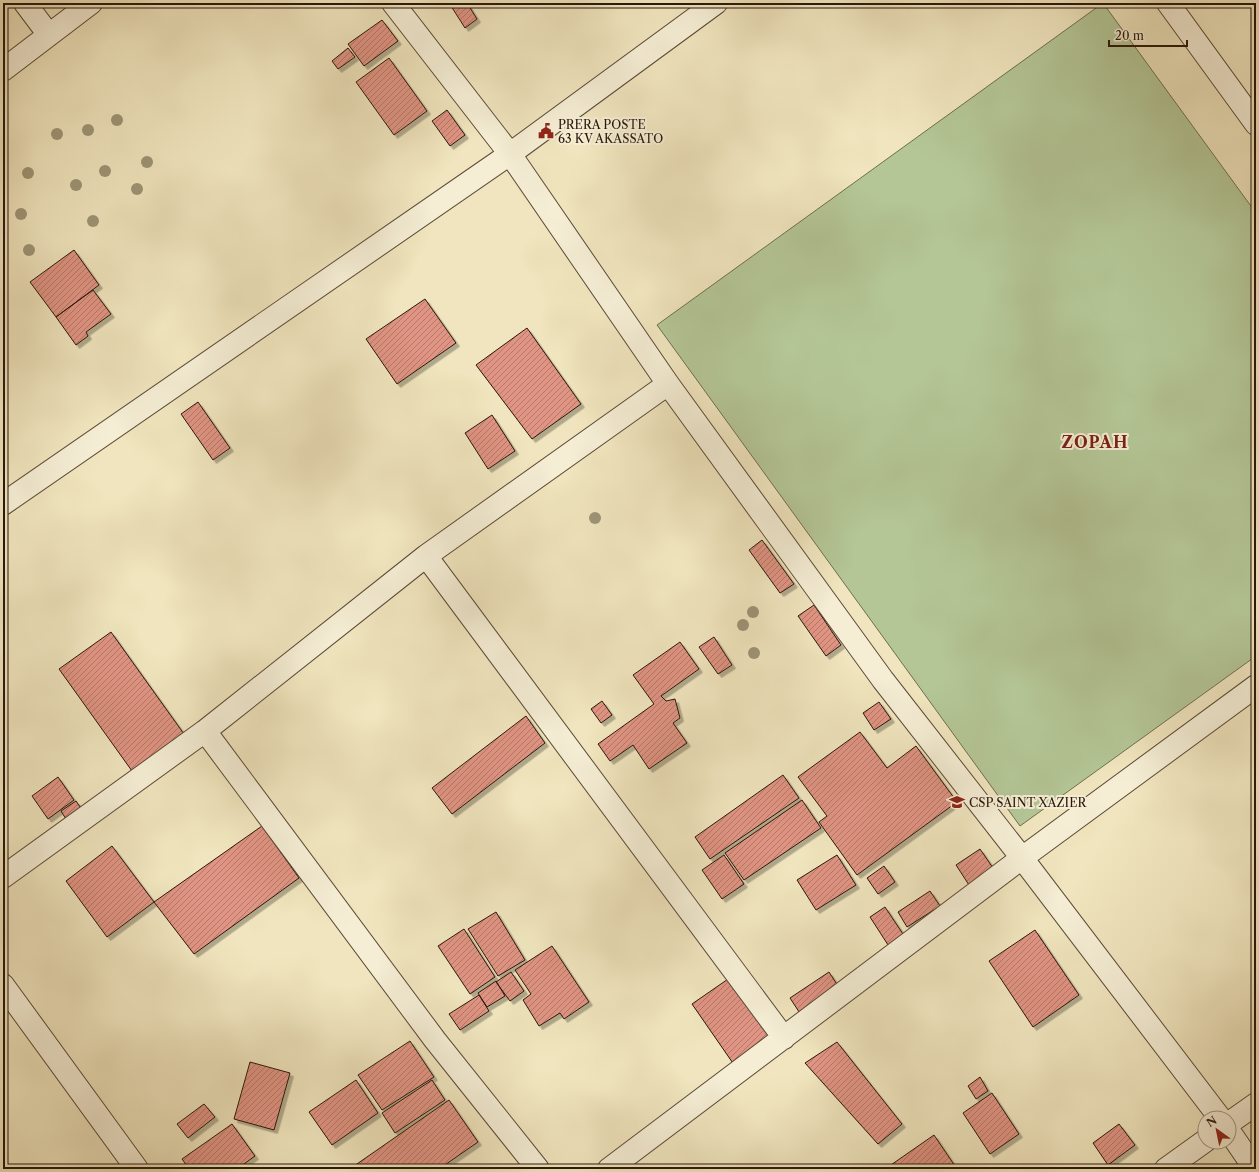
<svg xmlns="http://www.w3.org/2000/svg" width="1259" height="1172" viewBox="0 0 1259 1172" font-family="'Libre Caslon Text',serif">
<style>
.pitch{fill:#b4c696;stroke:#6f6e50}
.building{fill:url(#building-hatch);stroke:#2a170a;filter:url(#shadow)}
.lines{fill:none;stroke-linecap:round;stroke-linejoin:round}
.minor-casing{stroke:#5c4a37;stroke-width:24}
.tertiary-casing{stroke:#5c4a37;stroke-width:24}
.minor{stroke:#f5eed5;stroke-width:22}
.tertiary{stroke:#f5eed5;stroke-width:22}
.tree{fill:#9e9576}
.labels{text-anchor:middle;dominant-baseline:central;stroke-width:4;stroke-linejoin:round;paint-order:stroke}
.poi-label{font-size:12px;fill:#2a170a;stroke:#f5eed5;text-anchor:start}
.district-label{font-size:16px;font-weight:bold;letter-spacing:1px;fill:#7a1f14;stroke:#f5eed5}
</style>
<defs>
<pattern id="building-hatch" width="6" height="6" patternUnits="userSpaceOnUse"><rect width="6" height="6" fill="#e09483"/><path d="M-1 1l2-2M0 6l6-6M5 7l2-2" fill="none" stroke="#b67869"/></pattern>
<filter id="shadow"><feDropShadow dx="3.5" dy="3.5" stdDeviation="0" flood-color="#0004"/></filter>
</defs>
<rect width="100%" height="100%" fill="#f0e5be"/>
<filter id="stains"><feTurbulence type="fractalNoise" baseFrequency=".005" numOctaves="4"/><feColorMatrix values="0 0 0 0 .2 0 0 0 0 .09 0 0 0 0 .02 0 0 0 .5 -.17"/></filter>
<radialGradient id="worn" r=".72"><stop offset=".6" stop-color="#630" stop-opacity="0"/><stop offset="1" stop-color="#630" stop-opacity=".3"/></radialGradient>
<path class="pitch" d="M1103,3L1256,213V656L1020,826L657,325Z"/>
<path class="building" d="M455,3H467L477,19L465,28L451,6Z
M382,20L398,41L364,66L348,44Z
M348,48L355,57L338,69L332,61Z
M389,58L427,111L394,135L356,82Z
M447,110L465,135L450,146L432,121Z
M74,250L99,285L56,317L30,282Z
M93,290L111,314L86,332L88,336L76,345L56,317Z
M425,299L456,343L397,384L366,339Z
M527,328L581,404L532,439L476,365Z
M198,402L230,448L213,460L181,414Z
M492,415L515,451L488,469L465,433Z
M762,540L794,584L780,593L749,550Z
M814,605L841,645L826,656L798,616Z
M111,632L184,734L132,771L59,669Z
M714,637L732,665L718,674L699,647Z
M680,642L699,669L661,696L666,701L675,699L680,718L673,723L687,743L649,769L633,745L610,761L598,744L654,704L633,675Z
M602,701L612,715L601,723L591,709Z
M879,702L891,719L874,730L863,713Z
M526,716L545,743L452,814L432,788Z
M860,732L887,768L916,746L957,802L857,875L819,822L827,816L798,777Z
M783,775L799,798L710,859L695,837Z
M58,777L74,800L48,819L32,796Z
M802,800L821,828L744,880L725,853Z
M76,801L85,814L69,824L61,811Z
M262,826L299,878L194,954L154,902Z
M112,846L154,902L107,937L66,881Z
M980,849L993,868L969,885L956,865Z
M724,855L744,884L722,899L702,870Z
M837,855L856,885L816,910L797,880Z
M884,866L895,882L878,894L867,878Z
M930,891L940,906L907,927L898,912Z
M885,907L905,937L890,948L870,917Z
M496,912L525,960L498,976L468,929Z
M464,929L495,977L470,994L438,946Z
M1035,930L1079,995L1033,1027L989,961Z
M552,946L589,1002L564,1019L560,1013L539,1026L523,1000L531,994L515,970Z
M511,972L524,991L510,1001L496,982Z
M829,972L838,986L803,1018L790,998Z
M731,977L775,1042L737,1069L692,1004Z
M496,981L505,996L487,1007L478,993Z
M479,995L489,1011L460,1030L449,1014Z
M410,1041L434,1077L382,1110L358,1075Z
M837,1042L902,1124L878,1144L805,1063Z
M250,1062L290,1073L274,1130L234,1119Z
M980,1077L988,1091L976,1099L968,1086Z
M356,1080L378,1113L332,1145L309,1112Z
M432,1080L445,1100L395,1133L382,1113Z
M992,1093L1019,1134L990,1154L963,1113Z
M449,1100L478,1142L439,1169H356L354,1166Z
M204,1104L215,1117L188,1138L177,1124Z
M232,1124L255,1156L237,1169H189L182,1159Z
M1119,1124L1135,1145L1108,1165L1093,1143Z
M934,1135L957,1169H890L888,1167Z"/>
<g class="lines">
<defs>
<path id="minor" d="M25,3L49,35
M393,3L510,154L668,384L883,680L1022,858L1220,1118
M3,70L91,3
M3,504L510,154L716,3
M426,556L784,1038
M205,731L435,1040L538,1169
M3,877L205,731L426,556L668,384
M3,985L137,1169
M1229,1123L1256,1104
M1229,1131L1255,1169
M609,1169L1022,858L1256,686
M1166,1169L1205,1141"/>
<path id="tertiary" d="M1168,3L1256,124"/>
</defs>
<use href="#minor" class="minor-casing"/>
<use href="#tertiary" class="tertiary-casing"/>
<use href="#minor" class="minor"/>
<use href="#tertiary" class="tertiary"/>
</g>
<g class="tree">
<circle cx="117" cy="120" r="6"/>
<circle cx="88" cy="130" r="6"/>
<circle cx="57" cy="134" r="6"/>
<circle cx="147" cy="162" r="6"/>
<circle cx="105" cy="171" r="6"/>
<circle cx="28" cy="173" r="6"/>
<circle cx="76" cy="185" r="6"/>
<circle cx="137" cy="189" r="6"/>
<circle cx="21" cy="214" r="6"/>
<circle cx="93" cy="221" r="6"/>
<circle cx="29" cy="250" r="6"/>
<circle cx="595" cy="518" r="6"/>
<circle cx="753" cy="612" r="6"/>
<circle cx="743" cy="625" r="6"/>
<circle cx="754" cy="653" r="6"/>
</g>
<defs>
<symbol id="civic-bare" viewBox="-9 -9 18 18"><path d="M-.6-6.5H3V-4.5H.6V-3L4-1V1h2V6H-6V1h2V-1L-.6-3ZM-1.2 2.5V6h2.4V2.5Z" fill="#8f2418" stroke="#f5eed5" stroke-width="2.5" paint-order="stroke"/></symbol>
<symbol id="school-bare" viewBox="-9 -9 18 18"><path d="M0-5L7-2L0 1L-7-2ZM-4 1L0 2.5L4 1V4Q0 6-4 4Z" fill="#8f2418" stroke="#f5eed5" stroke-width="2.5" paint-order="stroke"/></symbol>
</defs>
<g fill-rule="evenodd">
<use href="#civic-bare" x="535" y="120" width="22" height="22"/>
<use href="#school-bare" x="946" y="791" width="22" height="22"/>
</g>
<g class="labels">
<g class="poi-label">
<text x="558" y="124">PRERA POSTE<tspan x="558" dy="14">63 KV AKASSATO</tspan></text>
<text x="969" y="802">CSP SAINT XAZIER</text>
</g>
<g class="district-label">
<text x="1095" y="442">ZOPAH</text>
</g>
</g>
<rect width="1259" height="1172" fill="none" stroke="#f0e5be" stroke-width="16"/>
<rect x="4" y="4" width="1251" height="1164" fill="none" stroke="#2a170a" stroke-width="2"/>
<rect x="8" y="8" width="1243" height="1156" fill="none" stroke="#2a170a"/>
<g transform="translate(1217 1130) rotate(327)"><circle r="19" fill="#f5eed5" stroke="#a49884"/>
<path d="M0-3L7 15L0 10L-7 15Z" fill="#8f2418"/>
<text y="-6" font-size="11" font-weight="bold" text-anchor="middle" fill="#2a170a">N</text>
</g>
<path d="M1109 40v6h78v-6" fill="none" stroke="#2a170a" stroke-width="2"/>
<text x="1115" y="40" font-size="12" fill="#2a170a" stroke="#f5eed5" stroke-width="3" paint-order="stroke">20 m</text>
<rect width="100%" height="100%" filter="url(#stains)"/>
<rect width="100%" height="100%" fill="url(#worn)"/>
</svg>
